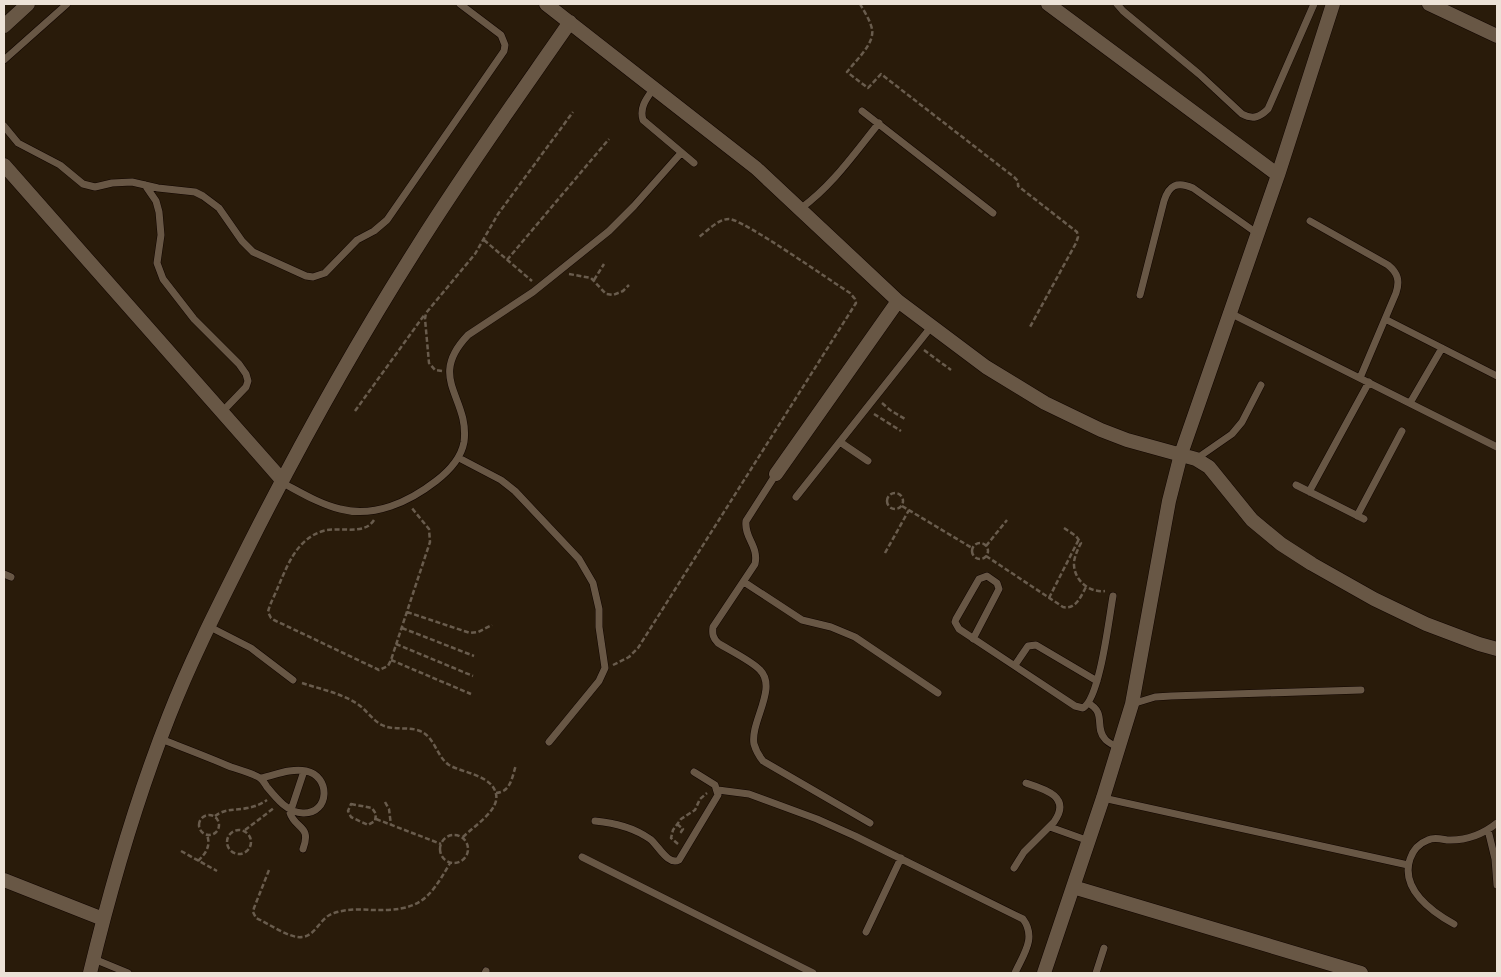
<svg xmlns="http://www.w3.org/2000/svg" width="1501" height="977" viewBox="0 0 1501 977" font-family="'IBM Plex Sans',sans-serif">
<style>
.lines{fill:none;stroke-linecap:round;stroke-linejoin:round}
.service-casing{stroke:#110500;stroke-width:8}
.minor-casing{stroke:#110500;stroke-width:15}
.path{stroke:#695c4d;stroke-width:2.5;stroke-dasharray:5 2.5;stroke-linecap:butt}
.service{stroke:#685745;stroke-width:7}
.minor{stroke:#685745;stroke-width:14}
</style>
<rect width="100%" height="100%" fill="#291b0a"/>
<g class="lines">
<defs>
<path id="service" d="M1117,4L1123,11L1199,74L1242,114C1253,120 1260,117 1268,109L1314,4
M4,60L67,4
M654,88C647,98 639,107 643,120L694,163
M862,111L993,213
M4,126L18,143L60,165L83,184L95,187L112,183L132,182L158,188L195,192L203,196L219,208L242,241L253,252L306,276L313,277L325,273L357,240L374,231L387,220L504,51L505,45L501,35L460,4
M145,185L156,201L159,212L161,235L157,263L163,279L194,319L239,364L246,374L248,381L246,387L222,412
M800,209C832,186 854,154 879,123
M1310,221L1388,265C1398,273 1400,281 1396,293L1360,378
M1140,295L1164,201C1169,185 1177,181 1193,188L1258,234
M1230,313L1497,447
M1385,319L1497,376
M1410,403L1442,348
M840,442L868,461
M459,458L501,480L515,491L579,559L593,583L599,609V627L605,668L599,681L549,742
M1196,459L1232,434L1242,422L1261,385
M776,474L746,521C744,538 759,546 755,564L713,627C712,634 713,638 718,643C729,650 752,661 760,670C778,688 750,722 754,744C756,751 759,756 763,761L870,823
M281,482C300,492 319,504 340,509C374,518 409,502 436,481C449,471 461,459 464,442C470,397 426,379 468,335L533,292L609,231L634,206L681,153
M1296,485L1364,519
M1309,492L1369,382
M796,497L931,327
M1357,516L1402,431
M4,574L11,577
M744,582L802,620L831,627L855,637L938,693
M208,626L251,648L293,680
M973,639L999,589L997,583L987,576L979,579L956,619L955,622L959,629L1075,706L1083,708C1100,698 1109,618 1113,596
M1015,665L1028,646L1036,645L1097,681
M1088,703C1107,713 1094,727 1105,739C1108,743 1114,745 1119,748
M1132,704L1155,697L1171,696L1361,690
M161,739C184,748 208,757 231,767C240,770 252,773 260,778C263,780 265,784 267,787C276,798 288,813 303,813C330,814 331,776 306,771C291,768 275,775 261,778
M718,790L749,794L817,819L855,836L1023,919C1037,938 1023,955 1015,973
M1103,798L1408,865
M595,821C615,823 633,827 650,839C658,845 668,866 679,860L718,795L715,785L694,772
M1050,827L1089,841
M1488,830L1495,859L1497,885
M303,849C312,825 295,829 290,813L304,771
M582,857L813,973
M1014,868L1024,852L1054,822C1072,797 1045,789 1026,783
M1454,924C1432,912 1400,889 1410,859C1413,850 1420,843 1428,840C1434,837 1441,839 1447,840C1467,841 1482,835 1497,823
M866,932L901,858
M94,959L128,973
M485,973L486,971
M1096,973L1104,948"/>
<path id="minor" d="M546,4L756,168L898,301L986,367L1045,403L1101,430L1127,440L1196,459L1209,467L1252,520L1281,544L1312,564L1374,599L1426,624L1479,644L1497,649
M1048,4L1278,175
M1429,4L1497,36
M4,26L28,4
M4,165L282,480
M776,474L898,301
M4,880L103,919
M1073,887L1361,973
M90,973C111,886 136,800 169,716C192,657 221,601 249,545C300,444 355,345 416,249C464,172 518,97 570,22
M1044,973L1103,798L1132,704L1169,501L1181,454L1278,175L1333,4"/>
</defs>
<use href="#service" class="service-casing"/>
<use href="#minor" class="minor-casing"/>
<path class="path" d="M860,4C864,11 870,20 872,29C875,44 855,61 847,72L868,88L881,74L1014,177L1018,181V186L1077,232L1078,237L1076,243L1030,327
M484,240L532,281
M507,260L609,139
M569,274L591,278L606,294L613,295L623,291L629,285
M594,280L604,264
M924,350L951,370
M442,371L435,370L429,363L425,319L426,313L475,254L498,214L573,112
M882,403L890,410L905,419
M355,411L425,314
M874,414L901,431
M887 501a8 8 0 1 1 16 0a8 8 0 1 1-16 0Z
M902,506L972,548
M374,520C364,536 340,526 323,531C297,539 288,564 278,587C275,595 270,603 268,612L271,618L274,620L379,670L388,666L391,660L430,542L429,529L411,507
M1064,528L1076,536L1081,543C1078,549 1075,555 1074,562C1073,579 1088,593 1105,591
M972 551a8 8 0 1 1 16 0a8 8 0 1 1-16 0Z
M986,546L1007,520
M885,553L909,510
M986,556L1063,607C1076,610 1081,596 1086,587
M1049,598L1079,539
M407,612L470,633L478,632L492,625
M402,628L474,656
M396,644L473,676
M391,660L471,694
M613,665L629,657L638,648L856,303L855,299L850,293C832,282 743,219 729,219C718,219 707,231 699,237
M302,683C320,689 340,693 356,703C366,709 372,720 382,725C394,731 408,726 420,731C435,737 436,756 449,765C463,773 492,775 496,794C500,810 474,826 463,837
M496,793C511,792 512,777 516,765
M385,802L389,809L391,825
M351,804L372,808L376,814L375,821L368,825L351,817L348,811Z
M199 825a10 10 0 1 1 20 0a10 10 0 1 1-20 0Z
M215,816C226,808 234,811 247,808C254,807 261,804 267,800
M376,819L441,844
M677,824L683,829L681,832L684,833
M245,830L274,808
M227 842a12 12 0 1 1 24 0a12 12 0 1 1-24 0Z
M440 849a14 14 0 1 1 28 0a14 14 0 1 1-28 0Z
M678,844L671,838L673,830L681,819L695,810L700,799L707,793
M181,851L217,871
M198,861C206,853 211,846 207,835
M269,870L254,908L253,912L256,918C268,923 290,939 302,937C316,936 320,917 334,913C346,909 360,909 372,910C418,911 428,902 450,863"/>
<use href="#service" class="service"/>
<use href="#minor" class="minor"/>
</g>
<rect width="1501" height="977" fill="none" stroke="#ece2d7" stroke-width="10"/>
</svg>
